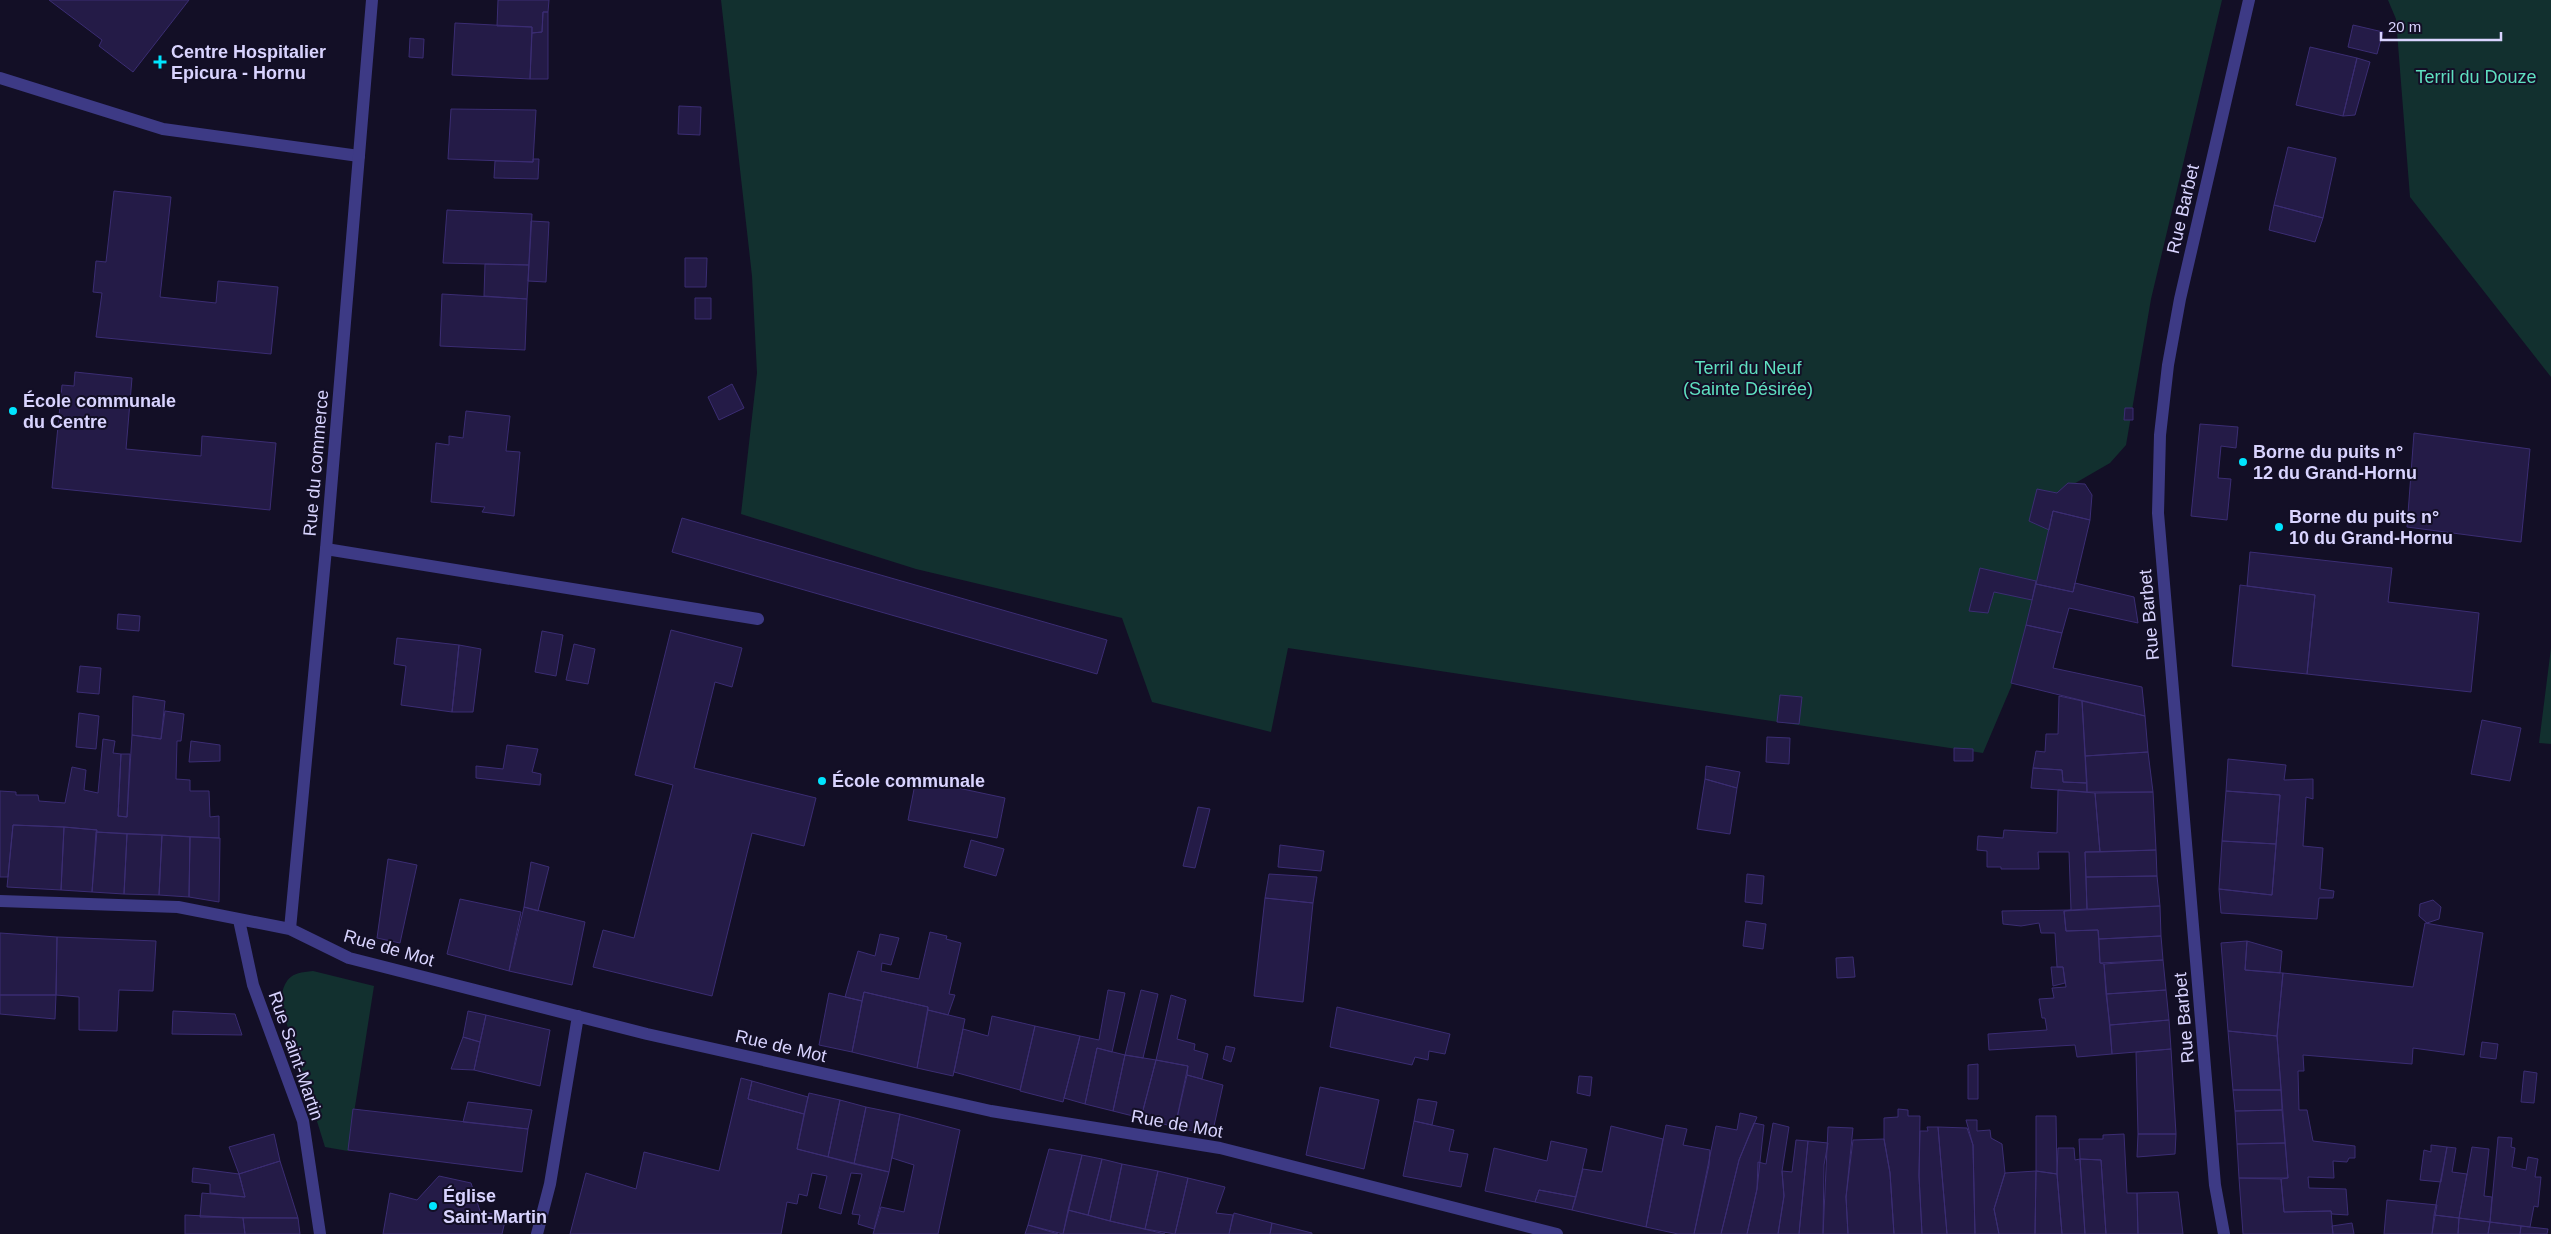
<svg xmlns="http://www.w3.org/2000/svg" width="2551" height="1234" viewBox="0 0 2551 1234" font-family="Arial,sans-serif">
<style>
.green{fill:#12302f}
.building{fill:#241b47;stroke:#3b2d73}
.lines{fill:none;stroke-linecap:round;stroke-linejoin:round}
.service{stroke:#3d3a85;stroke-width:12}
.minor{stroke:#3d3a85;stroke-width:12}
.poi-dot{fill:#00e5ff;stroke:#130f26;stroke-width:2}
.labels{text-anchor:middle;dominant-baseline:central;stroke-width:4;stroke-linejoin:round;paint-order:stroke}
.poi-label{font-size:18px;font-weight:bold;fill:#d9d4ff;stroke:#130f26;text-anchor:start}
.park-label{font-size:18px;fill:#5fe0c0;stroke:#130f26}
.street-label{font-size:18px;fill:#d9d4ff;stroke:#130f26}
</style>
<rect width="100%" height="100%" fill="#130f26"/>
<path class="green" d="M721,0H2222L2151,299L2126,445L2110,463L2065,489L2056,513L2011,687L1983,753L1288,648L1271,732L1152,702L1122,618L916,569L741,514L757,373L752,276Z
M2388,0H2551V377L2410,197L2396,19Z
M2551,648V744L2539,743Z
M313,971L374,986L348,1151L325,1147L280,1002C285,978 289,973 313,971Z"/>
<path class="building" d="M49,0H189L133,72L99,46L102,40Z
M498,0H549L548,12H543L542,32L532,33V27L497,26Z
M543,12H548V79H530L532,33L542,32Z
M455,23L532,27L530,79L452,75Z
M2353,25L2383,32L2377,54L2348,47Z
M410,38L424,39L423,58L409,57Z
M2310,47L2357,58L2343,116L2296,105Z
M2357,58L2370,62L2355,115L2343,116Z
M679,106L701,107L700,135L678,134Z
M451,109L536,110L533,162L448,159Z
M2288,147L2336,158L2323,218L2274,205Z
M533,159H539L538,179L494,178L495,161L533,162Z
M114,191L171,197L160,297L216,303L218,281L278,287L271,354L96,337L102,293L93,292L96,261L106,262Z
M2274,205L2323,218L2315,242L2269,230Z
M447,210L532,214L529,265L443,263Z
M531,221L549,222L546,282L528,281Z
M685,258H707L706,287H685Z
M485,264L529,265L527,299L484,296Z
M442,294L527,299L525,350L440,346Z
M695,298H711V319H695Z
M75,372L132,378L126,449L201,456L202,436L276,443L270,510L52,488L62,385L74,386Z
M732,384L744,408L719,420L708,397Z
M2125,408H2133V420H2124Z
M466,411L510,416L506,451L520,452L514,516L482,512L485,507L431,502L436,443L449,445V436L463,438Z
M2200,424L2238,427L2236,448L2221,446L2218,478L2231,479L2227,520L2191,516Z
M2414,433L2530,449L2521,542L2407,527Z
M2068,483L2085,484L2092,495L2090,520L2053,511L2049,530L2029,521L2037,489L2057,493Z
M2053,511L2090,520L2073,592L2036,584Z
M682,518L1107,640L1097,674L672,552Z
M2250,552L2392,568L2388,602L2479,613L2471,692L2307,674L2315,595L2247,586Z
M1980,568L2036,581L2032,600L1994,592L1988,613L1969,611Z
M2075,583L2134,597L2138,623L2069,608L2062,633L2026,625L2036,584L2073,592Z
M2240,585L2315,595L2307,674L2232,666Z
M118,614L140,616L139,631L117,629Z
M2026,625L2062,633L2053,668L2142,687L2145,716L2011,683Z
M671,630L742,648L732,687L715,682L694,768L816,798L804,846L752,833L712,996L593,967L603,930L634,938L673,785L635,775Z
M542,631L563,635L556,676L535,672Z
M397,638L459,645L452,712L401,705L406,666L394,664Z
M574,644L595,649L588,684L566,680Z
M459,645L481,649L473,712H452Z
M80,666L101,668L99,694L77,692Z
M1780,695L1802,697L1799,724L1777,722Z
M133,696L165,701L161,739L132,735Z
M2059,696L2082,701L2087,783L2063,782L2062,770L2033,768L2036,751L2045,752L2046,734H2058Z
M2082,701L2145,716L2148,752L2085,756Z
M165,711L184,714L181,741H177L176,779L190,780V791H209L210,817L219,816V838L96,832L97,830L64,827L13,825L8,877H0V791L16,792V795H38L39,801L65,803L72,767L86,770L84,790L98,793L103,739L115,741L113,753L121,754L118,816L127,817L132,735L161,739Z
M79,713L99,716L96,749L76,747Z
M2482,720L2521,728L2510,781L2471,774Z
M1767,737L1790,738L1789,764L1766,762Z
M191,741L220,745V761L189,762Z
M507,745L538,749L532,772L541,774L540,785L476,778V766L503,769Z
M1954,748L1973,749V761H1954Z
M2148,752L2153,792H2087L2085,756Z
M121,754H130L127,817L118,816Z
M2228,759L2286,765L2284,780L2313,779V799L2306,797L2303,846L2323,848L2320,889L2334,891L2333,898H2319L2317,919L2221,913L2219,889L2272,895L2280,795L2226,791Z
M1706,766L1740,772L1737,788L1705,779Z
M2033,768L2062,770L2063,782L2087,783V792L2031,788Z
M916,779L1005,798L997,838L908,820Z
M1705,779L1737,788L1730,834L1697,829Z
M2058,790L2095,793L2100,852H2085L2087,909L2071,910L2069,852H2038L2039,869H2001V867H1987V851L1977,850L1978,836L2003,838L2004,830L2057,833Z
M2226,791L2280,795L2276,844L2222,841Z
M2153,792L2156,850L2100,852L2095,793Z
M1198,807L1210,809L1195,868L1183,866Z
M13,825L64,827L61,890L7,887Z
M64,827L97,830L92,892L61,890Z
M96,832L127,834L124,894L92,892Z
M127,834L162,835L159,895L124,894Z
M162,835L190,837L189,897L159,895Z
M190,837L220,838L219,902L189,897Z
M971,840L1004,849L996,876L964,867Z
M2222,841L2276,844L2272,895L2219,889Z
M1280,845L1324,851L1321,871L1278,867Z
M2156,850L2157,876L2086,877L2085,852Z
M388,859L417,865L400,943L377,938Z
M531,862L549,867L538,911L524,907Z
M1269,874L1317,877L1313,903L1265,898Z
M1747,874L1764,876L1762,904L1745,902Z
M2157,876L2160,906L2087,909L2086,877Z
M1265,898L1313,903L1303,1002L1254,996Z
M460,899L521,912L509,971L447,954Z
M2433,900L2441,907L2439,919L2427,923L2419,916L2420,904Z
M2160,906L2161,936L2099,939L2098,930L2066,931L2064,911Z
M524,907L585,922L572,985L509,971Z
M2071,910L2064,911L2066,931L2098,930L2100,963L2104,964L2112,1054L2077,1057L2075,1045L1989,1050L1988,1034L2047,1030L2045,1018H2042L2039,999L2054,998L2052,988L2066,987L2063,967H2057L2055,933H2041L2039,923L2021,926L2003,924L2002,911Z
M1746,921L1766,924L1763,949L1743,946Z
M2425,923L2483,933L2464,1055L2413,1048L2412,1064L2303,1055L2304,1071H2298L2299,1110H2307L2313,1141L2355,1146V1158H2349L2347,1162L2333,1161L2334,1178L2308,1177L2309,1188L2346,1189L2348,1215L2332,1214L2331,1211L2284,1212L2281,1179L2288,1178L2277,1036L2283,973L2413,987Z
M930,932L947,936L946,939L961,943L949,994L955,995L948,1015L928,1010V1007L864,992L862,1001L845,997L858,951L875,956L880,934L899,938L891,965L882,963L881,971L919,979Z
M0,933L57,937L56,995H0Z
M2161,936L2163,960L2100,963L2099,939Z
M57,937L156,941L153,991L119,990L117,1031L79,1030V997L56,995Z
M2247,941L2282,951L2280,973L2245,970Z
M2247,941L2245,970L2283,973L2277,1036L2228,1031L2221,943Z
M1853,957L1855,977L1837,978L1836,958Z
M2163,960L2166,990L2106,994L2104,964Z
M2051,967H2063L2065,983L2053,986Z
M1108,990L1125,993L1112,1052L1097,1048L1085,1104L1064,1098L1080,1036L1099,1040Z
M1141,990L1158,994L1143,1058L1125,1055Z
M2166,990L2169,1020L2110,1025L2106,994Z
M864,992L928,1007L917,1068L852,1052Z
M829,993L862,1001L852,1052L819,1045Z
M0,995H56L55,1019L0,1014Z
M1171,995L1186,1000L1177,1039L1195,1044L1194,1050L1208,1054L1202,1079L1187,1075L1188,1066L1156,1060Z
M1337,1007L1450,1034L1445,1054L1429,1051L1428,1060L1415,1057L1412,1065L1330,1047Z
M928,1010L965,1019L953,1076L917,1068Z
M173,1011L235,1014L242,1035L172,1034Z
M468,1011L486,1015L480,1042L463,1037Z
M486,1015L550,1030L540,1086L474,1070Z
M992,1016L1035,1026L1020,1090L954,1072L963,1029L988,1036Z
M2169,1020L2171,1049L2112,1054L2110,1025Z
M1035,1026L1080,1036L1063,1102L1020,1091Z
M2228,1031L2277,1036L2281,1090H2233Z
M463,1037L480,1042L474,1070L451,1069Z
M2482,1042L2498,1044L2496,1059L2480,1057Z
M1226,1046L1235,1048L1231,1062L1223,1059Z
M1097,1048L1125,1055L1113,1111L1085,1104Z
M2171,1049L2176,1134H2138L2136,1052Z
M1125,1055L1156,1060L1141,1118L1113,1111Z
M1156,1060L1188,1066L1175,1127L1141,1118Z
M1978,1064V1099H1968V1065Z
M2524,1071L2537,1073L2534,1103L2521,1102Z
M1187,1075L1223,1085L1212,1135L1175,1127Z
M1579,1076L1592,1077L1590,1096L1577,1093Z
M741,1078L752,1081L748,1099L804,1114L797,1149L889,1172L874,1229L858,1224L860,1215L852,1214L862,1174L851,1173L841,1214L819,1208L827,1176L812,1173L807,1196L799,1194L797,1204L787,1202L781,1234H570L586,1173L636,1189L644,1152L719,1171Z
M752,1081L808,1097L804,1114L748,1099Z
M1320,1087L1379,1100L1364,1169L1306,1155Z
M2233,1090H2281L2282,1110L2235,1111Z
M809,1093L840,1100L828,1157L797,1149Z
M1418,1099L1437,1102L1432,1125L1414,1121Z
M840,1100L866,1107L854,1164L828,1157Z
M468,1102L532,1110L528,1129L463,1122Z
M866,1107L900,1114L889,1172L854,1164Z
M353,1109L528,1129L522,1172L348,1150Z
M1898,1109L1908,1110V1116H1920L1919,1176L1922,1234H1894L1890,1173L1884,1139V1118L1898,1117Z
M2282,1110L2285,1143L2237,1144L2235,1111Z
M1740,1113L1757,1117L1739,1160L1721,1234H1694L1716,1126L1737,1130Z
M900,1114L960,1130L938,1234H873L881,1207L904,1212L914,1165L892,1158Z
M2036,1116H2056L2057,1174L2036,1171Z
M1966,1120H1977V1131L1990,1130L1991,1138L2002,1144L2005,1173L1994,1209L1999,1234H1975L1973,1145Z
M1414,1121L1454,1130L1449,1151L1468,1154L1461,1187L1403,1176Z
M1754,1123L1764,1125L1757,1189L1747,1234H1721L1739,1160Z
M1773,1123L1789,1127L1782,1171L1784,1196L1778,1234H1747L1757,1189L1758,1162L1766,1164Z
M1666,1125L1687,1129L1683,1145L1710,1150L1709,1165L1694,1234H1678L1646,1227Z
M1611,1126L1663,1139L1646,1227L1572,1210L1583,1169L1602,1172Z
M1828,1127L1853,1128L1846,1197L1848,1234H1823Z
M1927,1127H1938L1947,1234H1922L1919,1176L1920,1131H1928Z
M1938,1127L1967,1128L1973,1145L1975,1234H1947Z
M274,1134L280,1161L239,1174L229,1147Z
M2124,1134L2127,1193H2137L2138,1234H2106L2101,1160L2080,1159L2079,1139H2103V1135Z
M2138,1134H2176L2175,1154L2137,1157Z
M2498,1137L2512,1138L2511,1147L2515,1148L2512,1167L2526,1170L2528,1157L2538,1159L2535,1177H2541L2538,1207L2534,1206L2530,1227L2490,1222Z
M1884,1139L1890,1173L1894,1234H1848L1846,1197L1853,1140Z
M1796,1140L1808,1141L1799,1234H1778L1784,1196L1782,1171L1792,1172Z
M1551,1141L1587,1149L1576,1197L1539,1190L1535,1202L1485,1191L1494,1148L1547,1161Z
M1808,1141L1828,1143L1824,1165L1823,1234H1799Z
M2285,1143L2288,1178H2239L2237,1144Z
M2431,1145L2447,1147L2441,1182L2420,1180L2424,1150L2431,1152Z
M2447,1147L2456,1148L2452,1172L2467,1174L2459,1218L2434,1215Z
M2472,1147L2489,1149L2484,1196L2492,1197L2490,1222L2459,1218Z
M2058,1148H2074L2075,1160L2080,1159L2085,1234H2062L2057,1174Z
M1049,1149L1082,1155L1063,1234L1028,1225Z
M1082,1155L1102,1159L1088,1215L1068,1210Z
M1102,1159L1122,1164L1110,1221L1088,1215Z
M2080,1159L2101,1160L2106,1234H2085Z
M280,1161L298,1218L200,1217L202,1193L245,1197L239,1174Z
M1122,1164L1158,1171L1145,1229L1110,1221Z
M193,1168L239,1174L245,1197L210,1193V1184L192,1182Z
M1158,1171L1188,1178L1175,1234L1145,1229Z
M2036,1171L2057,1174L2062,1234H2035Z
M2036,1171L2035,1234H1999L1994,1209L2005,1173Z
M439,1176L471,1183L480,1211L506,1217L502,1234H383L390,1193L417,1200Z
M1188,1178L1225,1187L1216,1213L1233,1215L1229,1234H1175Z
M2239,1178L2281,1179L2284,1212L2331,1211L2333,1234H2243Z
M1539,1190L1576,1197L1572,1210L1535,1202Z
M2178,1192L2183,1234H2138L2137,1193Z
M2387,1200L2437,1205L2432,1234H2384Z
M1068,1210L1110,1221L1165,1234H1063Z
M1234,1213L1272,1223L1270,1234H1229Z
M185,1215L243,1218L245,1234H185Z
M2434,1215L2459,1218L2458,1234H2432Z
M243,1218H298L300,1234H245Z
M2459,1218L2490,1222L2488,1234H2458Z
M2490,1222L2521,1226L2520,1234H2488Z
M1272,1223L1312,1233V1234H1270Z
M2352,1223L2354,1234H2333L2332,1226Z
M1028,1225L1058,1234H1025Z
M2521,1226L2548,1229L2547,1234H2520Z"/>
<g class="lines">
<path class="service" d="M0,78L163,129L359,156
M326,549L758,619"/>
<path class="minor" d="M0,901L178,907L290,929L349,958L647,1034L991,1111L1220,1148L1557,1234
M239,920L253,985L303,1121L320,1234
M290,929L326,549L372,0
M537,1234L550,1184L578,1016
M2224,1234L2215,1185L2158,513L2160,435L2168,365L2180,299L2249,0"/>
</g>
<g class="poi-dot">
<path d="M157.5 54.5h5v5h5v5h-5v5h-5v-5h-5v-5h5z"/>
<circle cx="13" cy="411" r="5"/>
<circle cx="2243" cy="462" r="5"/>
<circle cx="2279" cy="527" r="5"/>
<circle cx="822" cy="781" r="5"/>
<circle cx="433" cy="1206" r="5"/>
</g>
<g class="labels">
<g class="poi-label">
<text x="171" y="52">Centre Hospitalier<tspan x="171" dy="21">Epicura - Hornu</tspan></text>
<text x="23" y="401">École communale<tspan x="23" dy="21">du Centre</tspan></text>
<text x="2253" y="452">Borne du puits n°<tspan x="2253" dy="21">12 du Grand-Hornu</tspan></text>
<text x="2289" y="517">Borne du puits n°<tspan x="2289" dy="21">10 du Grand-Hornu</tspan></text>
<text x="832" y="781">École communale</text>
<text x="443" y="1196">Église<tspan x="443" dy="21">Saint-Martin</tspan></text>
</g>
<g class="park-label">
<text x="2476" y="77">Terril du Douze</text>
<text x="1748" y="368">Terril du Neuf<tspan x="1748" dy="21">(Sainte Désirée)</tspan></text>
</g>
<g class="street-label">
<text transform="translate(2183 209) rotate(-77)">Rue Barbet</text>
<text transform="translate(316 463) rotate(-85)">Rue du commerce</text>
<text transform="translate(2149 615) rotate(-95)">Rue Barbet</text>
<text transform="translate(389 948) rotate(16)">Rue de Mot</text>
<text transform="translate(2184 1018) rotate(-95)">Rue Barbet</text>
<text transform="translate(781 1046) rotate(13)">Rue de Mot</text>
<text transform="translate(296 1056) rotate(71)">Rue Saint-Martin</text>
<text transform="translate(1177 1124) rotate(10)">Rue de Mot</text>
</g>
</g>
<path d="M2381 32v8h120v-8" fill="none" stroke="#d9d4ff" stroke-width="2.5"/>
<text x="2388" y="32" font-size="15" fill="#d9d4ff" stroke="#130f26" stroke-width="4" paint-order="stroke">20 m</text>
</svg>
